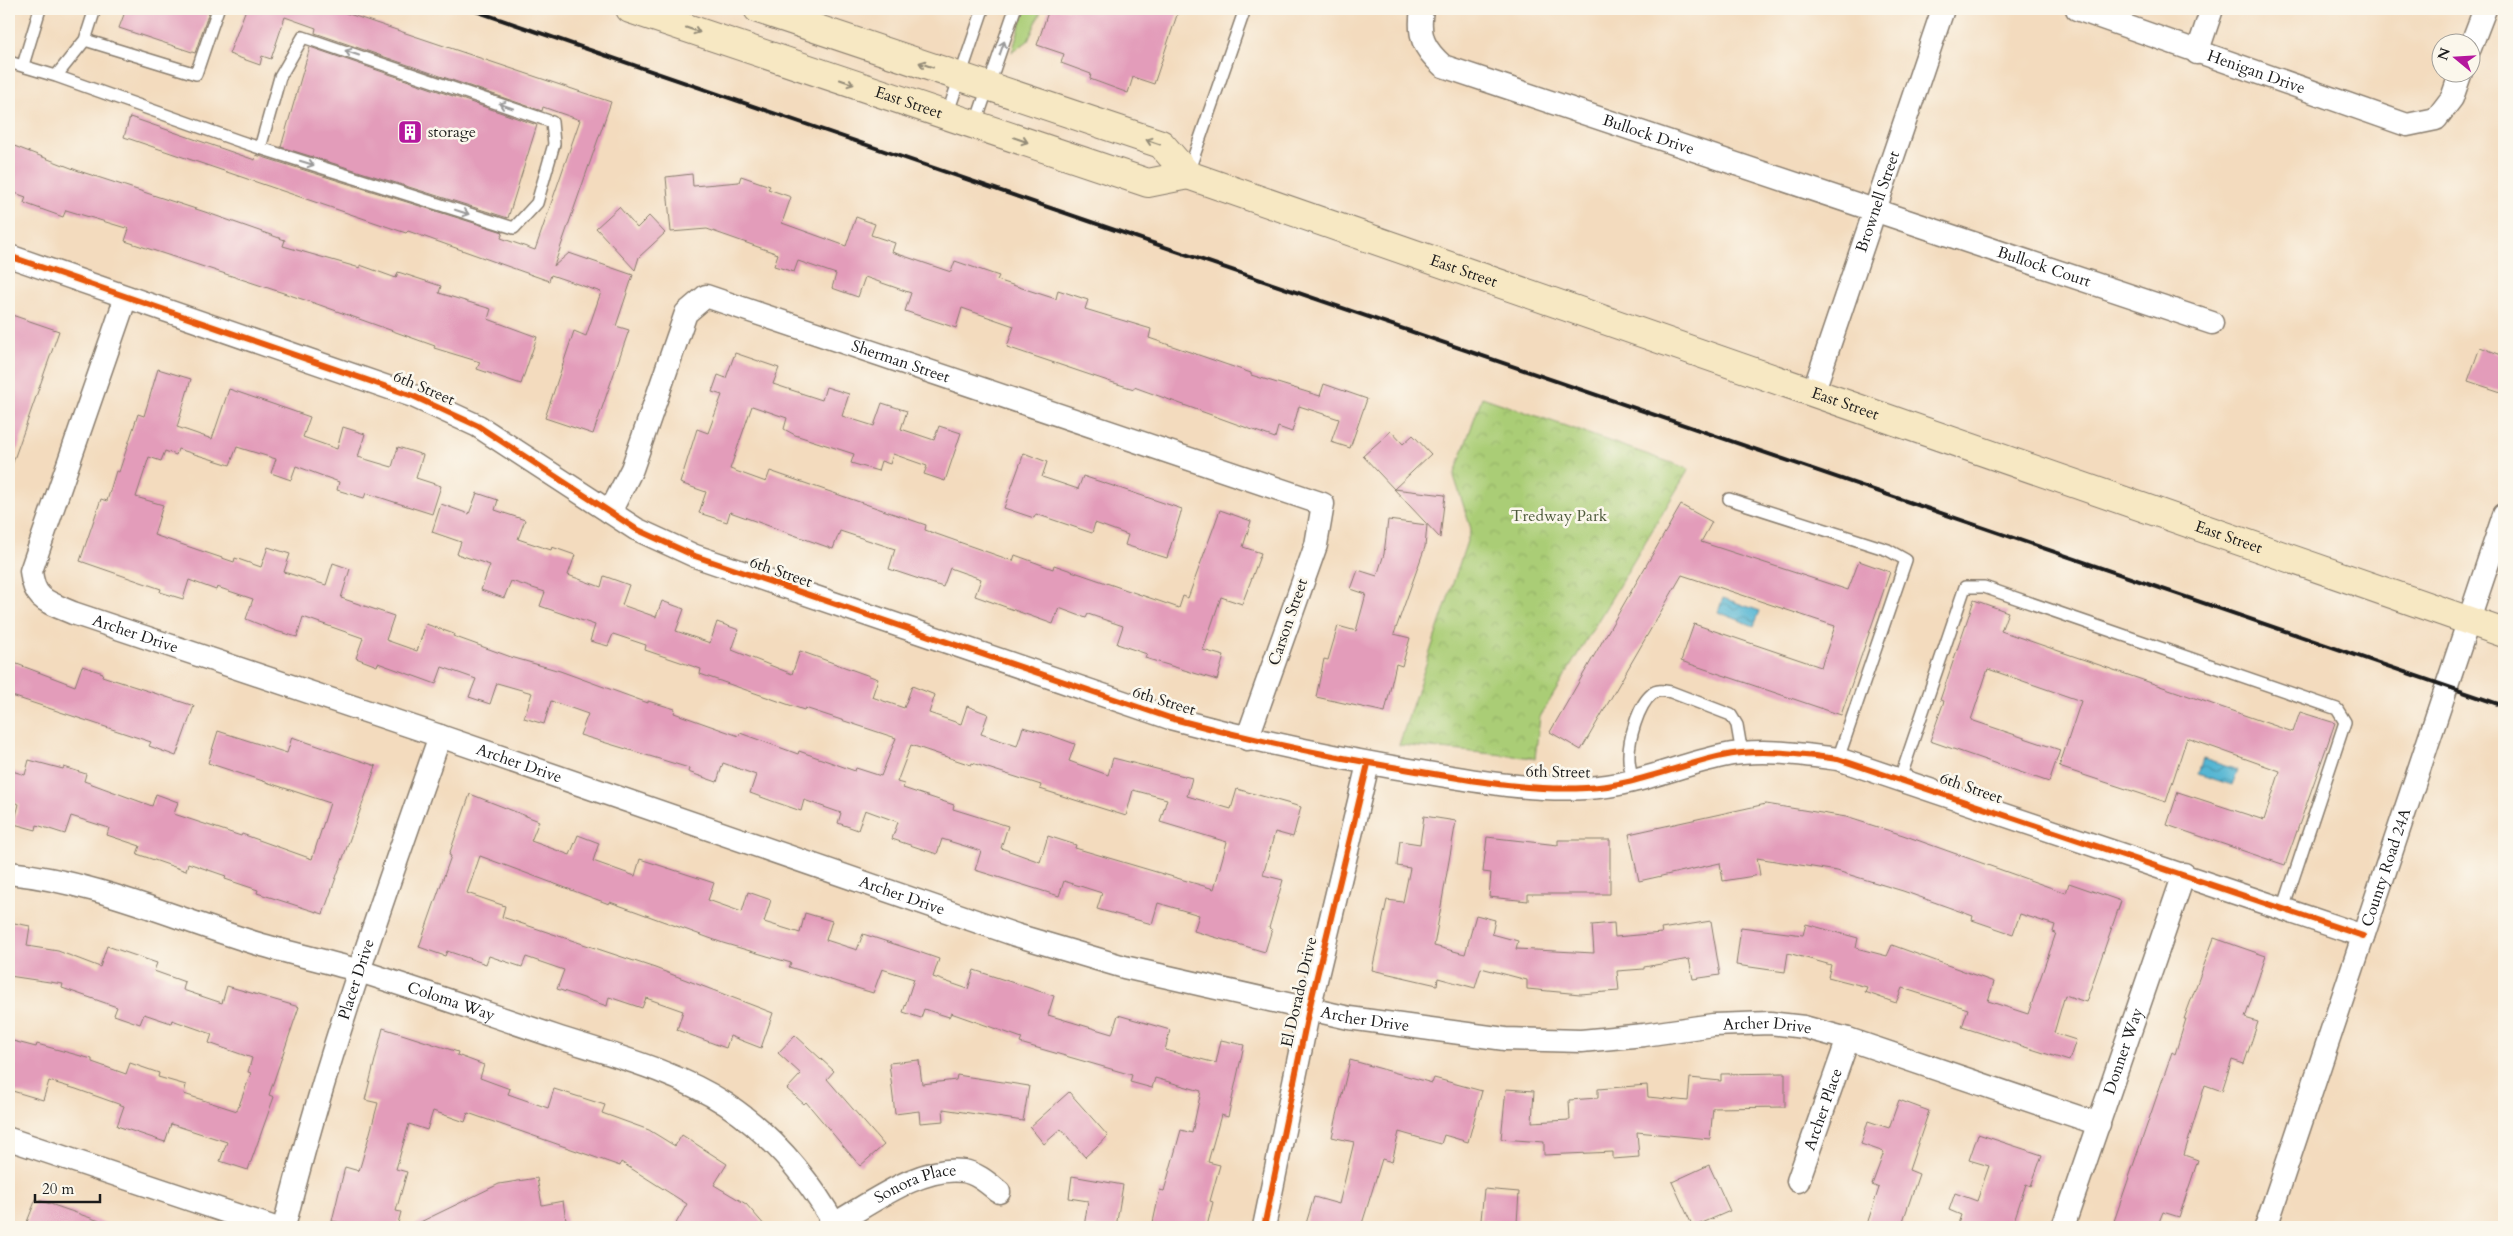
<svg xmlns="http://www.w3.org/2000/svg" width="2513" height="1236" viewBox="0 0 2513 1236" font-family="Cardo,serif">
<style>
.grass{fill:#aacd76;stroke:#637449}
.park{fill:url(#park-crowns);stroke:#637449}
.water{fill:url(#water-waves);stroke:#386978}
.building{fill:#e39cba;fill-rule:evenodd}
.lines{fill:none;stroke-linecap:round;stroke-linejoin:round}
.lane-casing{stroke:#887c6d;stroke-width:14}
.street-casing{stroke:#887c6d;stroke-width:25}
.secondary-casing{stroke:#887c6d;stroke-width:30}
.lane{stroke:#fff;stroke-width:11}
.street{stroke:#fff;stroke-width:22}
.secondary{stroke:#f7e8c3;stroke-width:28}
.rail{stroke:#1c1c1c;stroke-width:4}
.cycleway-casing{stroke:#fbf7ec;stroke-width:9}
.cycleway{stroke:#e8590c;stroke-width:6}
.oneway{stroke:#948c78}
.oneway2{stroke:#999}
.labels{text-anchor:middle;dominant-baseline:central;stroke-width:5;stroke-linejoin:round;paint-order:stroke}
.street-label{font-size:16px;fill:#1c1c1c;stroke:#fbf7ec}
.poi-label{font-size:16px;fill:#1c1c1c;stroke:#fbf7ec;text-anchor:start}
.park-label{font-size:16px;fill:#4e5a3c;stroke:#fbf7ec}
</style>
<defs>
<pattern id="park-crowns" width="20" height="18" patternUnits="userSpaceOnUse" patternTransform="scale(1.25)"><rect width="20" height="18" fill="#aacd76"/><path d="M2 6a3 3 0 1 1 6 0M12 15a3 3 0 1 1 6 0" fill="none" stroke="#92af66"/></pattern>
<pattern id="water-waves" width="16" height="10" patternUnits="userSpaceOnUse" patternTransform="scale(1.25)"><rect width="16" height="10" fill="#55b6d3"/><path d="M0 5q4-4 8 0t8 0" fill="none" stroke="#4693aa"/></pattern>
</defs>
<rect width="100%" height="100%" fill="#fbf7ec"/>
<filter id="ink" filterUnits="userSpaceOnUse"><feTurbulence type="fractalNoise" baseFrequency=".02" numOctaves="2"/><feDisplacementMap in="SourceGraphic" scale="10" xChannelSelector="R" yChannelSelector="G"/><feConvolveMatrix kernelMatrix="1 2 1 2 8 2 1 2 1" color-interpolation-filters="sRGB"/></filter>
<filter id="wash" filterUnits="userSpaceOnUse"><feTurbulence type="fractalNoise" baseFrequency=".0096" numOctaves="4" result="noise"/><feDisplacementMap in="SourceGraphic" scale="20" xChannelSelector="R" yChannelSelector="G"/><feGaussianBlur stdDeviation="1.12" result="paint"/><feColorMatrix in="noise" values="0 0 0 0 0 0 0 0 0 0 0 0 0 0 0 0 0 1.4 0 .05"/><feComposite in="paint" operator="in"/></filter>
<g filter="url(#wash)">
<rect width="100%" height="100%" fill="#f3dbbe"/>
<path class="grass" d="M1025,9H1042L1028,41L1012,52Z"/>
<path class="park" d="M1482,397L1689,469L1540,717L1535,758L1399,745L1471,529L1454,476Z"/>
<path class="water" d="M1723,598L1760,611L1754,626L1718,612Z
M2203,759L2238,770L2232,785L2198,774Z"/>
<g id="blocks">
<path class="building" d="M126,9H210L195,53L119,28Z
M246,9H334L611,102L554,266L569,253L633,275L616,326L629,330L593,434L545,418L574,331L586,336L601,292L551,275L549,281L408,231L406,233L124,137L130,117L255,160L256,155L503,232L501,238L535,250L580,120L543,107L542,111L315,33L316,28L285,17L271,59L262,56L260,65L229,54Z
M1049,9H1179L1154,84L1133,77L1128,93L1090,79L1091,74L1061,63L1064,54L1037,45Z
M310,47L537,125L508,218L281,147Z
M9,144L79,171L205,212L285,240L283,246L360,268V265L396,278L398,272L441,286L439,293L491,309L488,319L537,337L521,384L477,369L480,362L434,348L435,346L317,304L125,241L129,229L66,210L63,217L24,203L26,197L9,191Z
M692,174L693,186L739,182L741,176L770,186L768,189L791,197L782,223L846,246L856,217L875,224L871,235L895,243L892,252L951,272L955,261L999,276L997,280L1056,299L1058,290L1088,300L1085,309L1151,329L1149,338L1251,373V375L1320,396L1324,384L1367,399L1350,448L1331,442L1339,419L1299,406L1292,432L1278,427L1275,438L1134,387V389L1111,382L1007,347L1014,326L962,308L956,328L905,311L911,293L865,277L858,297L832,288L836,274L798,261L794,272L774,266L778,254L707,229L671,232L666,177Z
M619,207L637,228L649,216L665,233L639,257L635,270L596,228Z
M9,314L59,331L11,468H9Z
M2480,347L2504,356V393L2468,381Z
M735,353L779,368L773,384L822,400L826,387L849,394L842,416L874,426L882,403L907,411L901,429L934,440L939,426L961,433L945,481L924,474L927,466L893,454L890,464L881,461L878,471L851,463L854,454L795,435L784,429L787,418L752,406L730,469L766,482L770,471L926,525L925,530L1013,561L1015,555L1053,569L1054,565L1179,608L1183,596L1188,598L1220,510L1251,521L1243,547L1261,553L1253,575L1242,604L1221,597L1203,650L1224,656L1217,680L1145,658L1147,654L1117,644L1123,626L1088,614L1086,618L1059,608L1053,624L975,596L981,579L950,568L943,587L889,569L895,549L840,531L833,549L730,512L727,522L699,513L706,492L680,483L697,429L708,433L722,395L712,392L718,375L726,378Z
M158,369L191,379L177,427L212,439L229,389L310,417L303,437L337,449L343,427L365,434L358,457L392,467L398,447L423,455L416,478L441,486L432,514L366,493L364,498L337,490L339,482L296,466L291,480L271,473L276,459L237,447L230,465L178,449L176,455L165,451L161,461L149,457L136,497L163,505L154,535L234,562L235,558L261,567L268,547L290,554L284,572L326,585L333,563L350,569L341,598L394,616L386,640L417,651L426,624L454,634L453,636L511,657L560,671L648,703V701L675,709L674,713L739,736L740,733L798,754L799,751L855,771L856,768L881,776L896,738L805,708L804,710L700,674L701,669L645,650L646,645L613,634L608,646L590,641L595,625L540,606L545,592L511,581L504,598L481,590L490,565L457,554L461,542L432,532L441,504L469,514L477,493L498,500L495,510L525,520L518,539L551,550L552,547L575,555L568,575L601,587L604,576L629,585L622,605L656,617L662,601L684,609L676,631L710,643L717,622L739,630L732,650L792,674L800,651L878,679L872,697L904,708L912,686L935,695L929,713L961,724L967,706L988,714L981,734L1017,746L1023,727L1053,736L1075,744L1069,761L1108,775L1113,758L1192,778L1187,796L1231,809L1237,789L1301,807L1293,837L1275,832L1263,875L1283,880L1269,928L1272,929L1265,952L1194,931L1199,915L1158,903L1152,924L1097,909L1102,893L1064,881L1059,896L975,870L981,851L942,839L937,854L892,839L898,822L865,810L858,830L838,823L841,813L804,800L801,811L772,801L750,793L756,775L723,763L717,782L688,772L689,768L580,735L588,714L551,701L544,724L524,718L532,693L497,683L490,704L469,697L476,679L442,667L436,684L378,663L377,666L356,658L363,638L303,617L297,637L276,631L246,619L253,599L217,587L216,590L189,580L183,599L160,592L161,589L80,561L101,499L107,501L116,471L119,472L138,414L144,416ZM911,745L971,765L972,763L1041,785L1040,789L1126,816L1133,790L1167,799L1160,822L1227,842L1214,889L1075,848L1076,845L1048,836L1040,862L1001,848L1008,826L953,809L954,805L903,788L904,784L897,782Z
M1391,431L1403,444L1413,435L1431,454L1394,489L1445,495L1440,538L1363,456Z
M1024,453L1047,462L1042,477L1078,489L1083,476L1182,509L1167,558L1125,545L1128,535L1095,523L1092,533L1036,514L1034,518L1004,508Z
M1681,505L1712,522L1701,542L1848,590L1859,561L1890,572L1841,715L1681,661L1694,624L1821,667L1835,626L1682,575L1581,750L1550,732Z
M1388,520L1427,525L1425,547L1394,634L1410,638L1402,666L1396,664L1385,712L1316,697L1324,659L1328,660L1338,626L1356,631L1366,594L1351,589L1358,570L1377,576L1384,554Z
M1974,600L2008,612L2001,631L2293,732L2300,712L2335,723L2285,865L2167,825L2178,792L2264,820L2280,771L2187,738L2166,802L2059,767L2081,701L1988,669L1971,720L2060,750L2049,782L1930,741L1944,701L1940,700Z
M9,661L75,686L82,666L103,673L102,676L194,706L176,756L149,746L151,742L9,695Z
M218,731L287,753L292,737L376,766L323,914L257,893L258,890L225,879L226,876L188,863L186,871L137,854L140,846L107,835L109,828L71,816L65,834L37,825L36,830L14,824L19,804L9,801V770L25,775L29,760L63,769L64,767L86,774L84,781L152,806L156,794L178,802L174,814L241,836L242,834L312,859L330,803L208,763Z
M470,794L539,821L531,841L570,855L578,835L599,843L593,861L635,876L640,859L714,883L708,900L742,912L748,892L771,900L764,922L800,933L805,913L832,921L826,940L857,950L863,934L916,951L939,959L933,977L968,989L974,970L1054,996L1048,1015L1112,1034L1118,1015L1139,1021L1170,1030L1165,1050L1216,1063L1221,1040L1244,1045L1228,1117L1221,1115L1208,1162L1220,1165L1210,1201L1213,1202L1207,1226L1198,1224L1197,1227H1152L1160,1190L1164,1191L1181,1130L1192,1133L1201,1091L1155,1078L1152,1088L1130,1082L1132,1075L1020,1043L1022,1038L951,1013L949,1017L924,1009L921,1018L903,1012L914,979L882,969L873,993L789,967L791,963L723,943L610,902L609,904L480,856L467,893L505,906L502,917L655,968L773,1013L761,1048L730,1036L726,1048L677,1030L683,1011L646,998L642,1008L609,997L607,1006L557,989L564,970L526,957L522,967L489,956L486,964L447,951L445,956L419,947L451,856L449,855Z
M1766,804L1846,817L1903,835L2066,893L2069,883L2121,901L2086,1002L2065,995L2054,1033L2076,1040L2069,1061L1962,1027L1968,1009L1902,988L1896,1003L1865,992L1867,987L1828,977L1831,965L1788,953L1785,972L1736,965L1741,927L1803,935L1806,924L1858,938L1856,948L1887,956L1892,945L1994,982L1988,1001L2028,1014L2056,933L2053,932L2055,925L2020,914L2013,934L1972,920L1973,916L1903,891L1837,871L1757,858L1760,875L1723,881L1720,863L1639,881L1629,834Z
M1424,816L1456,821L1434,946L1465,954L1476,915L1495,920L1492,934L1518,941L1516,949L1594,953L1592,925L1614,923L1615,937L1662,933L1661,929L1711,921L1720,975L1693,979L1689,959L1644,967V969L1617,971L1619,991L1580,994L1527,989V980L1481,968L1475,988L1438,978L1437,985L1372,970L1387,900L1403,902L1410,868L1397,866L1400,841L1420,844Z
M1487,837L1558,845V840H1610V894H1528V901L1489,897L1491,873L1483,872Z
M9,922L30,926L27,946L58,951L100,967L107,946L157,963L154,971L185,982L183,990L222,1003L227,986L299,1007L269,1095L274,1097L248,1170L220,1161L227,1142L171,1124L165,1142L117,1126L124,1106L76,1089L49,1081L43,1100L9,1090V1040L36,1047L37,1044L92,1059V1062L126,1074L130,1063L159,1073L158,1077L186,1085L184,1094L237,1111L251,1073L248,1072L252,1058L209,1043L212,1034L172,1020L171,1023L144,1014L140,1024L114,1015L117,1007L62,988L63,984L9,976Z
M2214,938L2266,956L2245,1018L2258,1022L2244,1064L2232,1060L2222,1091L2205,1085L2184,1155L2198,1160L2179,1217L2163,1212L2157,1227H2112L2172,1052L2175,1054L2186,1019H2184Z
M383,1028L458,1052L457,1055L484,1065L480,1078L510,1089L508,1094L548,1108L554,1089L605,1105L602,1113L649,1130L675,1146L682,1135L727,1164L714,1185L746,1204L766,1227H674L687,1204L621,1162L620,1166L468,1113L465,1122L433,1111L427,1130L409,1124L396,1169L407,1172L396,1211L401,1212L397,1227H361L332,1221L345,1167L359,1171L370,1133L378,1103L365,1100Z
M795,1035L834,1071L827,1079L884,1145L860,1166L806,1102L804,1104L787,1089L801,1074L778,1053Z
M919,1060L922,1084L956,1080L957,1075L1029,1086L1023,1121L943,1109L944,1121L920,1123L919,1111L895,1114L889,1063Z
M1350,1060L1432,1083L1434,1078L1482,1091L1468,1142L1444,1135L1441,1144L1399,1132L1392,1162L1382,1159L1361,1227H1305L1314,1197L1339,1204L1354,1142L1332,1137Z
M1785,1073V1107L1713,1108L1710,1139L1637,1132L1639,1157L1613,1159V1152L1544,1155V1142L1501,1139L1506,1089L1534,1091L1532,1122L1570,1120L1569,1100L1598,1098V1089L1647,1085L1648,1097L1688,1101L1690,1078L1721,1081V1074Z
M1069,1092L1108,1136L1085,1157L1061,1129L1044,1144L1030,1127Z
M1899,1100L1929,1111L1909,1170L1919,1174L1901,1227H1866L1879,1188L1872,1185L1884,1152L1861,1144L1868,1121L1889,1128Z
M1978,1134L2042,1155L2031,1186L2026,1184L2012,1227L1991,1221L1988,1227H1957L1961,1215L1949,1210L1955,1193L1977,1201L1989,1166L1969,1160Z
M1709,1165L1730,1211L1693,1227L1672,1182Z
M1072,1176L1123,1185L1116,1227H1084L1088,1201L1069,1198Z
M537,1178L542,1205L563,1201L567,1227H410L499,1184Z
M1484,1189L1519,1192L1517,1223L1481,1220Z
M36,1199L111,1225L110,1227H25Z"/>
</g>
</g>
<g filter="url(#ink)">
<use href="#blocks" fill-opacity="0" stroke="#887c6d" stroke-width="1"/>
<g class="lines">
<defs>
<path id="lane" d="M85,40L196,74L218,9
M9,62L56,76L85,40L95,9
M23,65L40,9
M56,76L239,141L260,148L514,228L537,203L554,144L552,122L303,37L280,77L260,148
M947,115L983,9
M975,125L1015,9
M1188,173L1245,9
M1729,499L1888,550L1906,560L1838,759
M1900,779L1965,587H1984L2337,709L2345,722L2283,909
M1634,782C1632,775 1629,767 1629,759C1628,741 1638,705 1652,694C1657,689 1665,691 1671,692L1731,715L1737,725L1742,754"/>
<g id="street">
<path id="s1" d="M1422,9C1418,36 1423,48 1443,66L2212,323"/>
<path id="s2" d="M2077,9L2407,125L2436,119L2452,98L2461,72"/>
<path d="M2470,48L2485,9"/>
<path d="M2197,53L2212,9"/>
<path d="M9,256L413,396L478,426L636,529L695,556L1170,718C1255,741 1341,759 1428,773C1480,782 1534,791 1586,788C1634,786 1676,766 1722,756C1760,748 1800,754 1838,759L2363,936"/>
<path id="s3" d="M126,297L31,571C34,601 48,602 73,613L440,736L1016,935L1124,967L1349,1018L1505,1039L1581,1041L1644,1035L1713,1025L1770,1023L1804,1027L1848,1039L2099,1124"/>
<path id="s4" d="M1813,393L1943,9"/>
<path id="s5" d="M610,512L632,469L686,313L706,296L1323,504L1316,545L1247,739"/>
<path id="s6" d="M9,873C97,882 178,920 262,945C294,954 325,961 356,970C423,991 488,1014 554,1036C612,1055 675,1071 726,1104C774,1136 808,1177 836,1227"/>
<path d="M9,1139L272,1227"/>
<path id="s7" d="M1798,1181L1848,1039"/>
<path id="s8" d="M834,1224C870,1204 921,1165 963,1171C977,1173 989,1184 999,1192"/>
<path id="s9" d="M284,1227C325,1060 383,899 440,736"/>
<path d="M1264,1227L1309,1009L1368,764"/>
<path id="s10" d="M2063,1227L2184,874"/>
<path id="s11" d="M2266,1227L2504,515"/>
</g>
<g id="secondary">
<path id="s12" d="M630,9L1148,183L1188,175"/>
<path id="s13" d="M758,9L1161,144L1188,175L2504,633"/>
</g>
</defs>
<use href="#lane" class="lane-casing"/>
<use href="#street" class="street-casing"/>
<use href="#secondary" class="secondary-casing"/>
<use href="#lane" class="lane"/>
<use href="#street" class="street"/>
<use href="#secondary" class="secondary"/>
<path class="rail" d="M470,9L2504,706"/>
<defs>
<path id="cycleway" d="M9,256L413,396L478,426L636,529L695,556L1170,718C1255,741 1341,759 1428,773C1480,782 1534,791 1586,788C1634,786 1676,766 1722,756C1760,748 1800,754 1838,759L2363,936
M1264,1227L1309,1009L1368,764"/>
</defs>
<use href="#cycleway" class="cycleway-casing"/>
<use href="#cycleway" class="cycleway"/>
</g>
<defs><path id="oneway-shaft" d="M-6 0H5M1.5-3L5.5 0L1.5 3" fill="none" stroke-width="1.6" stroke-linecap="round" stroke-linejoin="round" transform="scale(1.25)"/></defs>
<g class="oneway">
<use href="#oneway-shaft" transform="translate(693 30) rotate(19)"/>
<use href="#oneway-shaft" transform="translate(926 65) rotate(-161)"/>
<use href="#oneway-shaft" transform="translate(847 82) rotate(19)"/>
<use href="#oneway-shaft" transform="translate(1021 140) rotate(19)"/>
<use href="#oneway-shaft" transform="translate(1153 142) rotate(-161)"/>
</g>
<g class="oneway2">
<use href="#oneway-shaft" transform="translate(1002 48) rotate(-71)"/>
<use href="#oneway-shaft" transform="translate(352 53) rotate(-161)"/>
<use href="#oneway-shaft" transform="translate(506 106) rotate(-161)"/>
<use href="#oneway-shaft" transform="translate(307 163) rotate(17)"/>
<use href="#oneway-shaft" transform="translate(462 212) rotate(18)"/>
</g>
</g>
<defs>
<symbol id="building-square" viewBox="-11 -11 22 22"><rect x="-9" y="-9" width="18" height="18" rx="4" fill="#b5179e" stroke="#fbf7ec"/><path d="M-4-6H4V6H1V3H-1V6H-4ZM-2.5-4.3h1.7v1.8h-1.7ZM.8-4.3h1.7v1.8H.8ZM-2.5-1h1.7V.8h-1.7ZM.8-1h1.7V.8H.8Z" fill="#fff"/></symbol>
</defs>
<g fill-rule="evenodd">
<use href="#building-square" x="396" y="118" width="28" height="28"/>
</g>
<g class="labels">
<g class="street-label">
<text stroke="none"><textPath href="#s2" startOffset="190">Henigan Drive</textPath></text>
<text stroke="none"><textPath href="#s12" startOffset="294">East Street</textPath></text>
<text stroke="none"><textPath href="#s1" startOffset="281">Bullock Drive</textPath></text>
<text stroke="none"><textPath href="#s4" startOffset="202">Brownell Street</textPath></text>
<text stroke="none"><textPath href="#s1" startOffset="698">Bullock Court</textPath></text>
<text stroke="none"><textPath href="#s13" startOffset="758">East Street</textPath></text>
<text stroke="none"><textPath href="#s5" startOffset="445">Sherman Street</textPath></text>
<text transform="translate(424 388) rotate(23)">6th Street</text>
<text stroke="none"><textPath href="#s13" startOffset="1162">East Street</textPath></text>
<text stroke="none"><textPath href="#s13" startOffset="1568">East Street</textPath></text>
<text transform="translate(781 572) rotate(19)">6th Street</text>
<text transform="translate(1288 622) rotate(-71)">Carson Street</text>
<text stroke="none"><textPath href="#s3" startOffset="420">Archer Drive</textPath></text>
<text transform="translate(1164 701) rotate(17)">6th Street</text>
<text stroke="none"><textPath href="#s3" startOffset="825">Archer Drive</textPath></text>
<text transform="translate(1558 772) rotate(1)">6th Street</text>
<text transform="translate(1971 788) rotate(19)">6th Street</text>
<text stroke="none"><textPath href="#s11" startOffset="379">County Road 24A</textPath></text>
<text stroke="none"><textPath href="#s3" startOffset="1230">Archer Drive</textPath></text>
<text stroke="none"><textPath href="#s9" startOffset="258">Placer Drive</textPath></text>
<text transform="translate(1299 992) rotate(-77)">El Dorado Drive</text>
<text stroke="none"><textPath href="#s6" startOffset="461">Coloma Way</textPath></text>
<text stroke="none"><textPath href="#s3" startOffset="1710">Archer Drive</textPath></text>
<text stroke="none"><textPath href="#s3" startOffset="2115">Archer Drive</textPath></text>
<text stroke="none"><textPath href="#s10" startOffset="186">Donner Way</textPath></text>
<text stroke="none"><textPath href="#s7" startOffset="76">Archer Place</textPath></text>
<text stroke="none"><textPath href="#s8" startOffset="92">Sonora Place</textPath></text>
</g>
<g class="poi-label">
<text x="428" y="132">storage</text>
</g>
<g class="park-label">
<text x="1559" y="516">Tredway Park</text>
</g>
</g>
<rect width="2513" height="1236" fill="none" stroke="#fbf7ec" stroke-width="30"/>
<g transform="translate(2456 58) rotate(288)"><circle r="24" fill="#fbf7ec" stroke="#a29f99"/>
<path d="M0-4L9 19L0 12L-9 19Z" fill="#b5179e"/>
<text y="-8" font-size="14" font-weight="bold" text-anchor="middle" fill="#1c1c1c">N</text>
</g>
<path d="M35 1194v8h65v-8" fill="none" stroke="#1c1c1c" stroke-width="2.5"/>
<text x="42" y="1194" font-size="15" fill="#1c1c1c" stroke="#fbf7ec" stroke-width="4" paint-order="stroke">20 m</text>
</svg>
